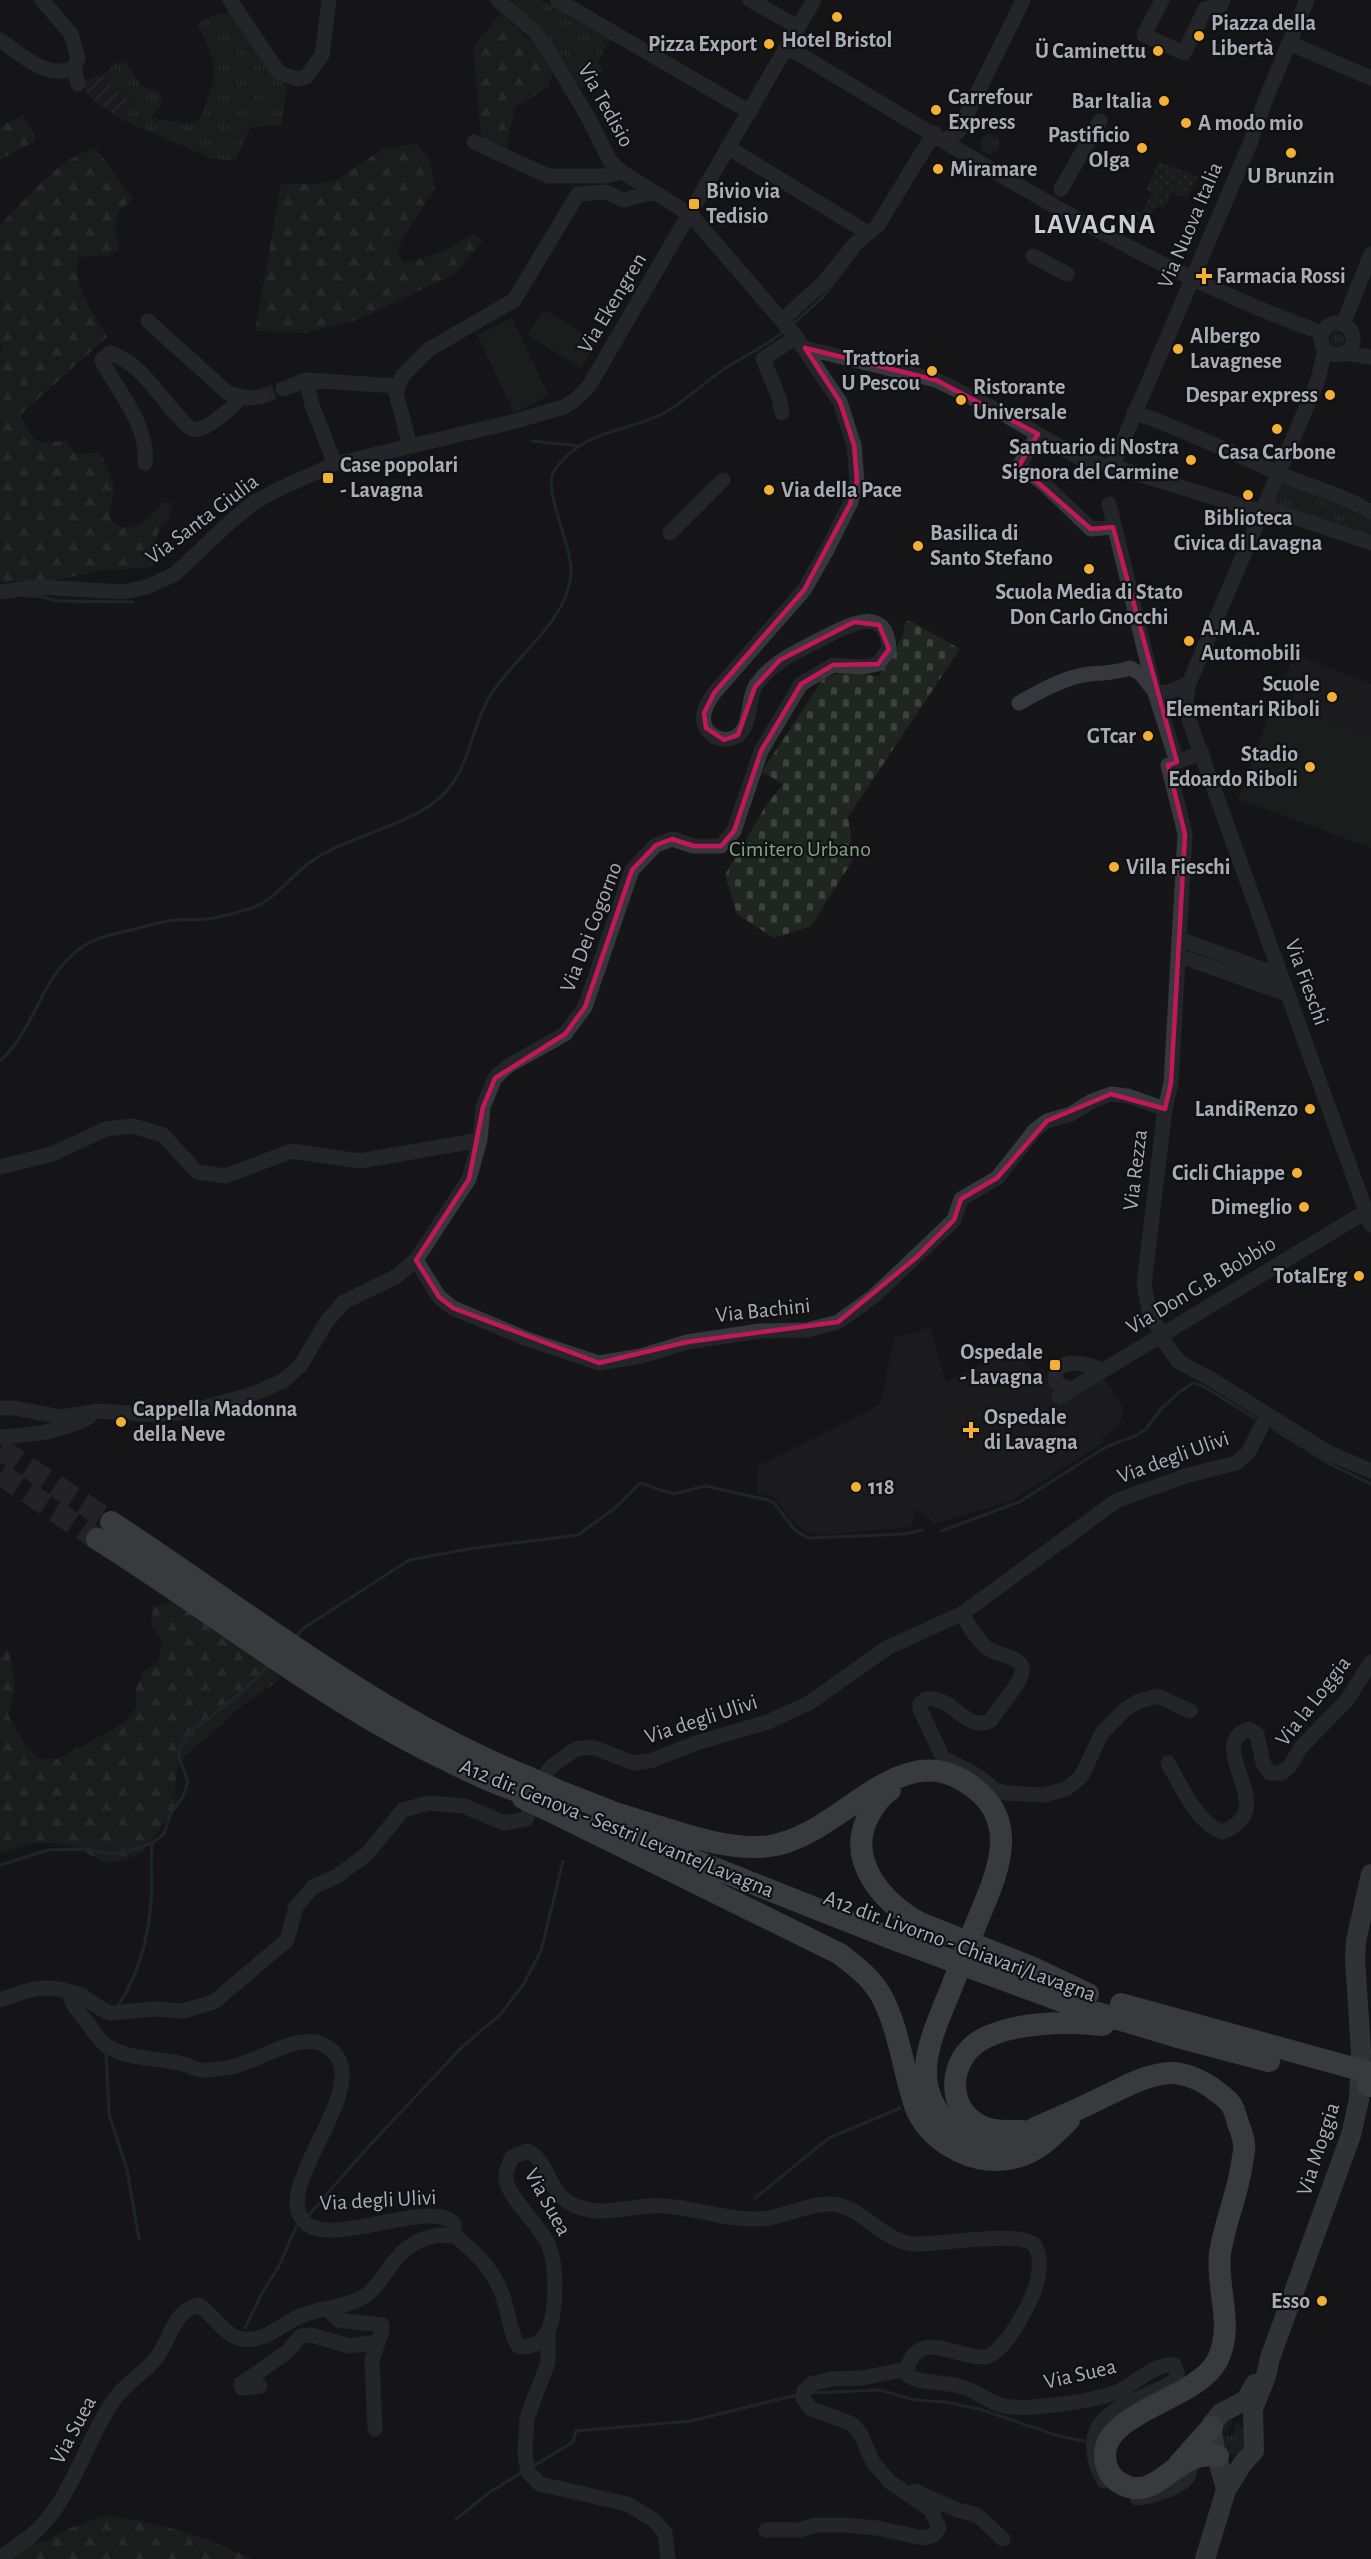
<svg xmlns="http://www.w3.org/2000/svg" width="1371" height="2559" viewBox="0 0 1371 2559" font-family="'Alegreya Sans',sans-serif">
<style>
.built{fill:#222225}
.industrial{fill:url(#industrial-furrows)}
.grass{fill:url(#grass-tufts)}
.forest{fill:url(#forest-firs)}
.cemetery{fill:url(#cemetery-stones)}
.garden{fill:url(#garden-dots)}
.pitch{fill:#1e261f}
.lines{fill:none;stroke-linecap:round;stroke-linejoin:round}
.stream{stroke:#2c353c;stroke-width:3}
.minor-tunnel{stroke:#333438;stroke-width:15;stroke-dasharray:15 8;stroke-linecap:butt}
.highway-tunnel{stroke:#333438;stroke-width:22;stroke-dasharray:22 11;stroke-linecap:butt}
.minor{stroke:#37383d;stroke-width:15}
.major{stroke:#53555c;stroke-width:20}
.highway{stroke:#63666e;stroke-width:22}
.highway-bridge{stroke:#63666e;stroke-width:22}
.marked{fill:none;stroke:#c2185b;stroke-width:4.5;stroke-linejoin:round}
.poi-dot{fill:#f2b134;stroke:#111113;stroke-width:2}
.labels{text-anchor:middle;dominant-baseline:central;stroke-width:4.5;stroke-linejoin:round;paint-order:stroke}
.poi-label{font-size:22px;font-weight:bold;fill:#a8adb8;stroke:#111113;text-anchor:start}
.street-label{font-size:22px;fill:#a8adb8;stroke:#111113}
.park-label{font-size:22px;fill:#7fa381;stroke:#111113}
.district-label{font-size:28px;font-weight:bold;letter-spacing:1.5px;fill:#c9ccd4;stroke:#111113}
</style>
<defs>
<pattern id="industrial-furrows" width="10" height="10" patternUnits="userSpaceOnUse" patternTransform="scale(1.5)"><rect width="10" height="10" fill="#222225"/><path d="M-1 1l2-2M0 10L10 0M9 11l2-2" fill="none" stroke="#3f3f43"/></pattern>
<pattern id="grass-tufts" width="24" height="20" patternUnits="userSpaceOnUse" patternTransform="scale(1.5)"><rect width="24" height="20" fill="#1e261f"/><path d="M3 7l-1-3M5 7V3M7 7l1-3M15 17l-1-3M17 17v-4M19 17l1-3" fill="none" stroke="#3c433d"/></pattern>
<pattern id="forest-firs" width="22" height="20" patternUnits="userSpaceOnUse" patternTransform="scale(1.5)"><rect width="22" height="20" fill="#1e261f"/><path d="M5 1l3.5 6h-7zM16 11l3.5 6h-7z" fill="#3c433d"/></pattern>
<pattern id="cemetery-stones" width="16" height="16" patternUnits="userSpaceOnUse" patternTransform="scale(1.5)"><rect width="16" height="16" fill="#1e261f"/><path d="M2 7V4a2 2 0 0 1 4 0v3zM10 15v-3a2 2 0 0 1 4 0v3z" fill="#3c433d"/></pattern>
<pattern id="garden-dots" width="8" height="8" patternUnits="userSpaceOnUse" patternTransform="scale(1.5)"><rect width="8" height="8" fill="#1e261f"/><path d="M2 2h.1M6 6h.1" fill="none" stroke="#3c433d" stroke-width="1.8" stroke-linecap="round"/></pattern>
</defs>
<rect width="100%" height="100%" fill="#161618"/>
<path class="built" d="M1294,654L1371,684V736L1290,706L1297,687L1284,683Z
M930,1328L946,1382L1001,1355L1014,1338L1033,1374L1042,1368L1061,1402L1104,1378L1123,1407V1415L1118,1426L1101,1438L1104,1442L1011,1501L934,1524L928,1516L915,1509L911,1527L820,1535L807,1532L791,1520L776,1498L757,1492L758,1466L878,1406L881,1402L894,1338Z"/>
<path class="industrial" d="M103,75L109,79L113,90L123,92L130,101L128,111L120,119L89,97L86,90L83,82L95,76Z"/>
<path class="grass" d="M513,0H543L610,39L598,62L603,72L581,88L544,32L512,2Z
M231,12L275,76L287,86L282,125L251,127L235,161L211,158L120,119L128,111L130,101L123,92L113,91L109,79L103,75L117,62L126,63L142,86L160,92L162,103L152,118L189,124L200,118C218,73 221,69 197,25L213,15Z
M980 144a10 10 0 1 1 20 0a10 10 0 1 1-20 0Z
M1330 339a7 7 0 1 1 14 0a7 7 0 1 1-14 0Z
M1279,478L1371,514V540L1267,506Z
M1231,2420L1233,2421L1224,2433L1226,2436L1233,2435L1237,2422L1244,2430L1246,2448L1235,2455L1227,2453L1221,2446V2426Z"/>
<path class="forest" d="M501,13L540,50L553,72L547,88L515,107L506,151L481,138L473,48Z
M23,115L36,137L34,142L0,160V127Z
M416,144C431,155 432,169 435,187L397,249L403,262C430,259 452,248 474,233L483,241L455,274L360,319L306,333L255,331L281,184H319L338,179L383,149Z
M96,148L133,199L118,212L115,230L119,249L110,256L79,257C70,284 95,314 107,337L20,415C36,444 33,445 66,440L75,454L100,452C104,459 115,483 114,491C114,498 109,506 110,514C110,519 114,523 118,525C135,536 152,512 164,502L173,503L168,520L157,535L154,561L150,568L103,570L57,580L0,582V354L3,348L0,345V225C24,201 62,155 96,148Z
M171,1602C207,1616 255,1651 281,1679L237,1709L224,1723L185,1756L176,1772L175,1809L142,1852L125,1860L106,1863L72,1846L52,1843H32L0,1853V1657L7,1648C16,1676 18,1687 8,1715L26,1746L39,1759H58L124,1723L136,1708V1689L143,1672L158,1661L162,1642L151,1625L153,1607Z
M108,2516C159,2522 206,2536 252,2559H0V2549L4,2546L46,2541L63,2531L99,2517Z"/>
<path class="cemetery" d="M909,620L960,649L848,817L854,858L811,926L774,938L737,914L725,875L767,804L783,784L762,772L822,680L842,672L879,676L903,635L904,625Z"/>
<path class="garden" d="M1159,162L1198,176L1187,199L1172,192L1164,209L1156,206L1146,224L1126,213L1128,208L1141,213L1152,193L1146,190Z"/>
<path class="pitch" d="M543,309L597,342L581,368L527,335Z
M512,318L549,396L514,413L477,335Z
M1275,700L1371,736V848L1238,799Z"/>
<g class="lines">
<path class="stream" d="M792,325L823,297L856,254
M532,441L580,446
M25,596H38L58,601L133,602
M0,1061C38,1027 40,972 87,944C98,937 114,934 126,931C140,928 153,924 167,921C180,919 195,920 208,919C221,917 236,913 249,909C273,902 290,877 309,863C348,835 399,830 437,800C470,774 470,728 490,696C514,656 567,623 571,574C573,546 542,490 554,471C581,430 623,433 662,414C685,402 703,383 724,369C744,356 767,346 784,331
M1272,1428L1328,1463L1371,1484
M941,1531L1019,1502L1106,1447L1137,1435L1146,1429L1161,1409L1178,1393L1193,1383L1203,1386L1255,1418
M296,1636L304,1628L409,1560L474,1548L578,1535L615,1508L640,1483L673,1494L705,1486L768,1500L774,1503L795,1530L808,1538L905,1534L922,1530
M0,1865L48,1850L86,1849L111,1854L126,1852L152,1843L164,1834L171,1813L182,1798L188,1782L178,1754L188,1734L243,1691L269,1665
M119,2004C138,1975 148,1938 151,1903C153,1883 150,1863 152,1843
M106,2051L109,2114L127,2170L139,2239
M755,2198L829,2138L900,2108
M308,2216L369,2146L463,2046L500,2015L523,1985L541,1951L563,1861
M245,2328L262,2293L279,2266L296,2227
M809,2393L880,2390L915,2400L945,2402L979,2409L1059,2436L1089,2442
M532,2467L573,2442L576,2431L691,2421L800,2394
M456,2519L490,2492L523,2472"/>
<path class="minor-tunnel" d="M260,397L283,389"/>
<path class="highway-tunnel" d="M0,1449L111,1522
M0,1474L97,1539"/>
<path class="minor" d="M42,0L71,34L78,58L74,68L78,84
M230,0L279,73L297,79L306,77L322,55L329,0
M557,0L750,112
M750,0L798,27
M1162,0L1144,35L1184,53L1205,9L1220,6L1223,0
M0,40C22,55 47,80 74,68
M1289,43L1371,78
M787,47C961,149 1130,264 1322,333
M944,141L958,132L1023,0
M474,142L548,176H604L622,172
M729,148L868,233
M1061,189L1100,121
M1033,256L1067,274
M782,320L824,282L854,245L878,225L934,133
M148,321L228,393L246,398L260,397
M1321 339a16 16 0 1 1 32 0a16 16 0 1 1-32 0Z
M1343,324L1371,254
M805,348L936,380L993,408L1083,460L1118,468L1262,512
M1325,349L1318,380L1189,683L1186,701L1189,720L1371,1225
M1344,353L1371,357
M306,380L312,405L335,464
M283,389L306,380L397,386
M1134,412C1183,430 1230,451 1278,473C1309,487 1342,494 1371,512
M782,413L779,398L763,359L796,337
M1038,434L1019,466L1042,482L1091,529L1113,527
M410,446L396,393L403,375L428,350L514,300L578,194L606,192L623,200L654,192
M145,463C149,429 121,394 104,365L102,360L110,353C141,363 157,394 178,416C182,420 187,427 192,429C204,434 234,406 241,397
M1112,467L1249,146L1265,101L1307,0
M1109,504L1155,693L1177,762
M1264,507L1371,543
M670,533L723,480
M0,592L37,587L123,592L147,587L175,574L231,521L255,502L281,488L335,464L512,422L564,407L575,400L589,386L814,0
M1155,693L1169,692L1189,683
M1019,703C1040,691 1065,677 1089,674C1104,673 1116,673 1130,668L1141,674L1152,688
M1202,753L1168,765L1185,834L1171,1083L1165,1109L1144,1284L1149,1310L1166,1344L1179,1362L1211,1379L1329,1453L1371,1471
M1180,939L1281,976
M1180,956L1287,994
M0,1167L52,1154L106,1129L133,1126L163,1135L197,1172L226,1176L291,1151L360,1161L480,1140
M416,1260L439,1297L453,1308L527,1339L599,1363L641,1356L687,1342L760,1331L807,1330L838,1322L874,1296L954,1220L961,1199L997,1178L1035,1130L1047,1121L1071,1114L1092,1101L1111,1094L1128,1096L1165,1109
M1070,1390L1056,1382L1055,1375L1059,1367C1072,1360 1090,1364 1102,1371
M1059,1397L1367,1211
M0,1408H14L62,1417L99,1411L160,1415L191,1411L250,1395L283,1381L300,1366L327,1321L344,1302L397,1276L416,1260L469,1179L480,1140L483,1107L495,1078L508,1066L565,1034L585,1007L632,870L656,845L672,839L694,846H721L734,831L761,751L801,684L833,665L863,667L878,664L889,649C887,603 847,626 823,638C798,651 773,661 756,685C747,699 752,726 737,736C721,746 700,732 704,714C705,706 710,699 714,693L804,590L827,550L850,504L857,481L854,445L840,402L796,337L691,215L622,172L610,161L589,119L550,53L535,32L498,0
M0,1437C31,1435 62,1432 89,1417
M963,1613C967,1625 977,1639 987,1648C999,1658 1034,1654 1018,1682C1010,1696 999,1708 990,1721C965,1732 954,1696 926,1699L920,1704V1709L943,1758L978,1776L994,1789L1005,1793L1043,1795L1066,1789L1081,1777L1102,1733L1126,1709L1139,1701L1158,1696L1190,1711
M1168,1763C1181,1786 1197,1823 1222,1832C1285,1809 1201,1746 1249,1729L1257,1734L1263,1763L1270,1773H1281L1290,1766L1301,1747L1347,1700L1371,1662
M0,2000C25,1991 44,1983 70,1992
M454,2235V2224C435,2198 337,2245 308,2225C260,2191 390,2076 322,2044C299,2033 259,2060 236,2066C226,2068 214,2070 204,2070C198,2071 193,2067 187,2065C163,2058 134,2060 112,2049C102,2044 96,2035 90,2026C84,2017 68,2003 70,1992L81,1995L103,2010L111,2013L155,2009L183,2011L214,2002L287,1940L296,1907L313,1887L337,1876L367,1854L403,1810L429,1803L464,1806L504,1823L526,1819L547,1772L552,1766L576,1749L592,1747L634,1763L650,1761L696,1743L768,1722L809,1703L887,1648L963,1613L1116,1501L1185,1476L1236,1463L1248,1453L1267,1416
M328,2309L338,2320L382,2325V2331L372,2360L375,2429
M548,2330V2362L527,2418L525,2455L528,2472L540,2484L627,2504L654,2520L665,2533L668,2559
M260,2386L242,2388L241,2384L287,2352L301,2336L311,2335L349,2346L377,2342
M915,2491L957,2510L977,2515L1003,2539
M1137,2498C1150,2497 1185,2487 1189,2474C1191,2469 1189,2465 1187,2460
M766,2530H799L816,2525H845L877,2528L923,2538L934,2535L939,2528L931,2510L890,2482L873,2462L860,2433L852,2424L810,2408L803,2398L804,2391L811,2384L831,2379L862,2378L907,2369
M0,2558C22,2543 43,2529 57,2506C79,2473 91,2434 113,2401C125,2383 146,2372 158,2356C170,2338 175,2309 199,2305C213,2315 225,2336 242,2339C267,2343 284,2320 306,2314C325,2307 345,2308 363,2297C381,2287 390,2259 410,2246C418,2241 430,2236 440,2235C446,2235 448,2237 454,2235C479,2255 498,2274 506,2307C510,2320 511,2336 519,2347C529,2347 538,2345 544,2337C558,2320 557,2265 549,2246C539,2223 516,2207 507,2184C504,2174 508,2166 512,2157L527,2151C550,2160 546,2194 576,2206C599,2216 624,2208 648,2206C689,2203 728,2224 769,2218C789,2215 810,2203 831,2204C864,2206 881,2242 915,2244C938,2245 1023,2229 1035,2246C1040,2254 1040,2267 1038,2277C1036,2296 1005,2354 985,2357C959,2360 915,2324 906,2374C922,2385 941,2381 959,2386C976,2390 985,2400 1000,2405C1023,2412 1094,2401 1117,2392C1135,2384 1156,2362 1174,2365L1177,2372V2378L1170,2384C1149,2395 1120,2403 1103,2420C1088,2436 1093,2464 1104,2481"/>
<path class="major" d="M1226,2490C1222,2471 1210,2441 1212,2424L1221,2413L1246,2400L1255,2384
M1205,2559L1226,2490L1243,2463L1254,2451L1253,2409L1266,2376L1270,2358L1351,2135L1359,2100L1361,2052L1355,1958L1356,1941L1371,1874"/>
<path class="highway" d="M111,1522C248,1611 377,1717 530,1778
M97,1539C210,1610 316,1695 436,1755C465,1769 493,1784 524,1793
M890,1790C879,1797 873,1807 867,1819C847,1863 884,1903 920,1923L1031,1967L1088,1994
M559,1791L628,1818
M548,1810L840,1954C858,1968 874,1980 884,2001C897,2028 902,2059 910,2089C912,2096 914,2104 917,2111C934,2146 979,2168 1017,2157C1039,2151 1054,2135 1069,2120
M615,1813C661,1826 724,1853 770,1846C846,1835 904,1723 981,1794C1022,1832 990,1888 974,1929
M600,1823L901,1942L1078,2007L1178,2037
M954,1981C931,2040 902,2086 959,2135C971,2145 994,2149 1008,2143C1018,2139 1026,2133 1035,2128C1057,2118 1080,2109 1101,2098C1123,2088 1144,2075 1169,2073C1184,2072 1204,2081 1216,2091C1231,2102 1233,2104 1238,2123C1240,2129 1243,2136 1244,2143C1245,2149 1243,2157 1242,2163C1238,2194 1224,2224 1220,2254C1216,2290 1235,2326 1217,2361C1196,2402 1089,2413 1107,2467C1110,2477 1119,2484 1129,2487C1162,2496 1177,2449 1218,2456
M1368,2085L1371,2086
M1022,2131C1009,2131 993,2132 981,2126C945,2109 948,2059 981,2040C1012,2022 1068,2021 1103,2025
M1179,2464L1212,2427"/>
<path class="highway-bridge" d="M530,1778L559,1791
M523,1798L548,1810
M954,1981L974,1929
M1121,2004L1371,2073
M1178,2037L1269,2061"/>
</g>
<path d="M0 0H1371V2559H0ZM805,348L936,380L1038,434L1019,466L1091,529L1113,527L1177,762L1168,765L1185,834L1171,1083L1165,1109L1111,1094L1047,1121L997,1178L961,1199L954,1220L917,1257L838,1322L687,1342L599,1363L453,1308L439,1297L416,1260L469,1179L483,1107L495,1078L565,1034L585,1007L632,870L656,845L672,839L694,846H721L734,831L761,751L801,684L833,665L878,664L889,649L879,625L854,622L780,660L755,687L738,735L724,740L706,728L704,713L714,693L804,590L850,504L857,481L854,445L840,402Z" fill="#161618" fill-opacity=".55" fill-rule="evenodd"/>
<path class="marked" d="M805,348L936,380L1038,434L1019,466L1091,529L1113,527L1177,762L1168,765L1185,834L1171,1083L1165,1109L1111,1094L1047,1121L997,1178L961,1199L954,1220L917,1257L838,1322L687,1342L599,1363L453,1308L439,1297L416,1260L469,1179L483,1107L495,1078L565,1034L585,1007L632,870L656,845L672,839L694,846H721L734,831L761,751L801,684L833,665L878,664L889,649L879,625L854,622L780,660L755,687L738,735L724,740L706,728L704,713L714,693L804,590L850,504L857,481L854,445L840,402Z"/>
<g class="poi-dot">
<circle cx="837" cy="17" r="6"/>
<circle cx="1199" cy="36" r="6"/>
<circle cx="769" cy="44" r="6"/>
<circle cx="1158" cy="51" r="6"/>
<circle cx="1164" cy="101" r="6"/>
<circle cx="936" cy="110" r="6"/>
<circle cx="1186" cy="123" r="6"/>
<circle cx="1142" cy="148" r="6"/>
<circle cx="1291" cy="153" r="6"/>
<circle cx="938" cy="169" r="6"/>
<rect x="688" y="198" width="12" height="12" rx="3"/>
<path d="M1201 267h6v6h6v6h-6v6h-6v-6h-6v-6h6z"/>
<circle cx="1178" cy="349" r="6"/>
<circle cx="932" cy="371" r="6"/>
<circle cx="1330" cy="395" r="6"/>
<circle cx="961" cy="400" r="6"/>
<circle cx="1277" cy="429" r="6"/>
<circle cx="1191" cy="460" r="6"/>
<rect x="322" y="472" width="12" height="12" rx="3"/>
<circle cx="769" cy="490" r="6"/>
<circle cx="1248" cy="495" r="6"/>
<circle cx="918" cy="546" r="6"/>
<circle cx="1089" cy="569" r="6"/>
<circle cx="1189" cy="641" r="6"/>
<circle cx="1332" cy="697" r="6"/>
<circle cx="1148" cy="736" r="6"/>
<circle cx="1310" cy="767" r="6"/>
<circle cx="1114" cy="867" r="6"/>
<circle cx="1310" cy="1109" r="6"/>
<circle cx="1297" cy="1173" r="6"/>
<circle cx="1304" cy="1207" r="6"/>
<circle cx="1359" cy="1276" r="6"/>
<rect x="1049" y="1359" width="12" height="12" rx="3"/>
<circle cx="121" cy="1422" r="6"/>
<path d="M968 1421h6v6h6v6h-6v6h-6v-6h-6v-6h6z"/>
<circle cx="856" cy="1487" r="6"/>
<circle cx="1322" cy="2301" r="6"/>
</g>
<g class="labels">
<g class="poi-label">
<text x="1211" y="23">Piazza della<tspan x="1211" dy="25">Libertà</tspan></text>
<text x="837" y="40" text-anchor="middle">Hotel Bristol</text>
<text x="757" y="44" text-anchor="end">Pizza Export</text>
<text x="1146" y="51" text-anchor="end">Ü Caminettu</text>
<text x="948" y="97">Carrefour<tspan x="948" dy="25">Express</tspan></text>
<text x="1152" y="101" text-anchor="end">Bar Italia</text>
<text x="1198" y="123">A modo mio</text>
<text x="1130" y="135" text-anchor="end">Pastificio<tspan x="1130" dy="25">Olga</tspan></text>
<text x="950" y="169">Miramare</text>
<text x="1291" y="176" text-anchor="middle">U Brunzin</text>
<text x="706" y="191">Bivio via<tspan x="706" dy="25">Tedisio</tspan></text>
<text x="1216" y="276">Farmacia Rossi</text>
<text x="1190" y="336">Albergo<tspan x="1190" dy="25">Lavagnese</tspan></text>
<text x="920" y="358" text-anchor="end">Trattoria<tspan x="920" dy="25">U Pescou</tspan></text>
<text x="973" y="387">Ristorante<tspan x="973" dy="25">Universale</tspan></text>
<text x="1318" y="395" text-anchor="end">Despar express</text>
<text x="1179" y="447" text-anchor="end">Santuario di Nostra<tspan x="1179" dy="25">Signora del Carmine</tspan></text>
<text x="1277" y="452" text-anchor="middle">Casa Carbone</text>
<text x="340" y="465">Case popolari<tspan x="340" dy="25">- Lavagna</tspan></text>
<text x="781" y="490">Via della Pace</text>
<text x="1248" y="518" text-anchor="middle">Biblioteca<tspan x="1248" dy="25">Civica di Lavagna</tspan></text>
<text x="930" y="533">Basilica di<tspan x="930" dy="25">Santo Stefano</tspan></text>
<text x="1089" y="592" text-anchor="middle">Scuola Media di Stato<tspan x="1089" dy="25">Don Carlo Gnocchi</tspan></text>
<text x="1201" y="628">A.M.A.<tspan x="1201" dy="25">Automobili</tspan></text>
<text x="1320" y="684" text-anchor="end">Scuole<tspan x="1320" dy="25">Elementari Riboli</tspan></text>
<text x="1136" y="736" text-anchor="end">GTcar</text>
<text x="1298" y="754" text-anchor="end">Stadio<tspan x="1298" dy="25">Edoardo Riboli</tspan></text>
<text x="1126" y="867">Villa Fieschi</text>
<text x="1298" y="1109" text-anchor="end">LandiRenzo</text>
<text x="1285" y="1173" text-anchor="end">Cicli Chiappe</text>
<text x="1292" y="1207" text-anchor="end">Dimeglio</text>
<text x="1347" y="1276" text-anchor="end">TotalErg</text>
<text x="1043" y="1352" text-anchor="end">Ospedale<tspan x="1043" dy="25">- Lavagna</tspan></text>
<text x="133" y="1409">Cappella Madonna<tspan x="133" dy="25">della Neve</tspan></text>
<text x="984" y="1417">Ospedale<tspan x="984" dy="25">di Lavagna</tspan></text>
<text x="868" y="1487">118</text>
<text x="1310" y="2301" text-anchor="end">Esso</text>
</g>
<g class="street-label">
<text transform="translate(606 105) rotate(61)">Via Tedisio</text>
<text transform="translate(1190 225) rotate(-67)">Via Nuova Italia</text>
<text transform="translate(612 303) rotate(-59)">Via Ekengren</text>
<text transform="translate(202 519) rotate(-37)">Via Santa Giulia</text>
<text transform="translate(591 927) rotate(-69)">Via Dei Cogorno</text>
<text transform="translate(1307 982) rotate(70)">Via Fieschi</text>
<text transform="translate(1135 1170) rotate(-83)">Via Rezza</text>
<text transform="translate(1201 1285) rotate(-31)">Via Don G.B. Bobbio</text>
<text transform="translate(763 1310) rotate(-6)">Via Bachini</text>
<text transform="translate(1173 1457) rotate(-20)">Via degli Ulivi</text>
<text transform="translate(1313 1701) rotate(-52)">Via la Loggia</text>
<text transform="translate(701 1719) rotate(-18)">Via degli Ulivi</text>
<text transform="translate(617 1828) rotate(22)">A12 dir. Genova - Sestri Levante/Lavagna</text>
<text transform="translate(960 1946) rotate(20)">A12 dir. Livorno - Chiavari/Lavagna</text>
<text transform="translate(1318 2149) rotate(-72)">Via Moggia</text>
<text transform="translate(378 2200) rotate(-3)">Via degli Ulivi</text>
<text transform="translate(548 2202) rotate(61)">Via Suea</text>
<text transform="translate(1080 2374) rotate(-13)">Via Suea</text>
<text transform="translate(73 2430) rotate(-62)">Via Suea</text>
</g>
<g class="park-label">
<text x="800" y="849">Cimitero Urbano</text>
</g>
<g class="district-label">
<text x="1095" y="225">LAVAGNA</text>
</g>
</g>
</svg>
